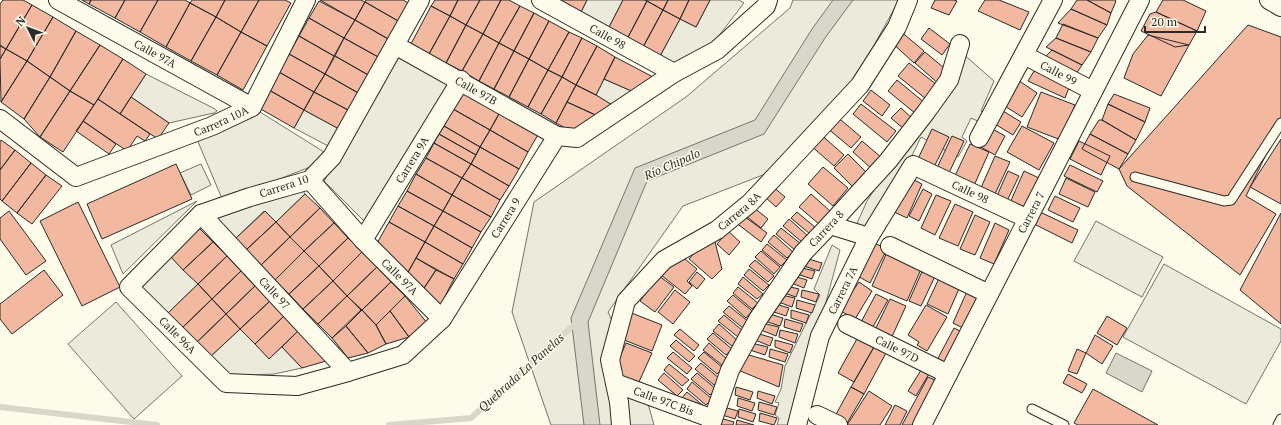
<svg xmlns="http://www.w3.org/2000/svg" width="1281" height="425" viewBox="0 0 1281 425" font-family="'PT Serif',serif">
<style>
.green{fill:#ecebdb;stroke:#74746e}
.parking{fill:#eceadb;stroke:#74746e}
.water{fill:#d8d7c9;stroke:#74746e}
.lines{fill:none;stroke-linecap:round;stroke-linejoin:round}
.stream{stroke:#d8d7c9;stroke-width:6}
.building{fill:#f2b8a0;stroke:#2b2b2b}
.lane-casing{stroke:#2b2b2b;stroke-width:11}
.street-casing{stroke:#2b2b2b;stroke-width:20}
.lane{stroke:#fdfbea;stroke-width:9}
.street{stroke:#fdfbea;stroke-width:18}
.labels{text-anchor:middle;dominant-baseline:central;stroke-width:3;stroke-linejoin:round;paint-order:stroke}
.street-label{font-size:11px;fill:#2b2b2b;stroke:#fdfbea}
.water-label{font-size:12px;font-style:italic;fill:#2b2b2b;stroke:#fdfbea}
</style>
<rect width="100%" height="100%" fill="#fdfbea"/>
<path class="green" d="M587,0H623L607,31L580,14Z
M710,0H739L744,3L711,46L677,68L659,58L680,19L696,27Z
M793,0H899L856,78L773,171L683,206L608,312L645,393L654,425H551L512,312L534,202L686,97L790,8Z
M953,45L994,81L981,111L987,117L982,123L971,118L962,137L967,141L958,157L921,137L902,176L895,177L860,243L849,241L867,201L907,138L934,105Z
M401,50L455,83L369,226L324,181Z
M146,74L215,109L217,111L214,113L169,123L131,97Z
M604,79L636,93L617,108L596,95Z
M252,107L332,157L310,167L223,201L196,137Z
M304,110L339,129L330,147L294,128Z
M301,187L305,194L276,222L264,211L235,239L215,217Z
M1096,221L1163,257L1142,297L1074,261Z
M832,245L840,250L793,425H777L779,418L775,415L779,403L775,402L781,389L785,366L820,295L814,289Z
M169,255L198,284L168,313L139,284Z
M1164,264L1281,329V341L1246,404L1123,337Z
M116,302L182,376L134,419L68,344Z
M240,329L269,358L282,347L302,368L274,374L230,376L210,357Z"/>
<path class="parking" d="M201,164L211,185L191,195L180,173Z
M197,201L123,274L111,245Z"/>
<path class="water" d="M833,0H853L825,38L764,134L647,181L588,322L600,425H584L571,318L635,168L755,120L812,29Z
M1116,353L1152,371L1142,392L1106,373Z"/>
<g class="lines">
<path class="stream" d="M0,407L157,425
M389,425L471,418L578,321"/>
</g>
<path class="building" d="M3,0H23L32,5L6,49L0,46V4Z
M82,0H91L89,4Z
M91,0H125L115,18L89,4Z
M125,0H158L140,32L115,18Z
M158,0H185L190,3L166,47L140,32Z
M192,0H225L216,17L190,3Z
M225,0H259L241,32L216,17Z
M259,0H285L291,3L267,46L241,32Z
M320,0H361L365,2L355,20Z
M366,0H403L410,4L400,22L365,2Z
M435,0H458L450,16L431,6Z
M458,0H480L466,25L450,16Z
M480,0H501L483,34L466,25Z
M501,0H509L520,6L499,43L483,34Z
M561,0H587L580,14L560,3Z
M623,0H644L647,1L626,41L607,31Z
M647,0H668L663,10L647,1Z
M668,0H689L680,19L663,10Z
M689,0H710L696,27L680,19Z
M935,0H954L957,1L949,15L931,8Z
M985,0H999L1029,12L1020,30L978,11Z
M1077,0H1087L1111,13L1107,25L1071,9Z
M1087,0H1115L1116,1L1111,13Z
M1163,0H1183L1206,11L1197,31L1156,12Z
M319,1L355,20L344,38L309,18Z
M647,1L663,10L642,49L626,41Z
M365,2L400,22L390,40L355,20Z
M190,3L216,17L191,61L166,47Z
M32,5L53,17L27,61L6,49Z
M431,6L450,16L429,54L411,44Z
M520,6L534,13L514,51L499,43Z
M1071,9L1107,25L1098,38L1058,23Z
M663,10L680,19L659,58L642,49Z
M1156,12L1197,31L1189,45L1175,47L1141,31L1150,14Z
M534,13L549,21L529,59L514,51Z
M450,16L466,25L446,63L429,54Z
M53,17L76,31L50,77L27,61Z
M216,17L241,32L217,75L191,61Z
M309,18L344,38L334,56L299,36Z
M355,20L390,40L380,58L344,38Z
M549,21L569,32L548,70L529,59Z
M1063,24L1098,38L1091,52L1056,38Z
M466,25L483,34L462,71L446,63Z
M1248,25L1281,37V131L1275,136L1246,196L1276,214L1240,275L1127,186L1119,169Z
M929,28L950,44L942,55L921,39Z
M899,30L924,51L914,63L890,41Z
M76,31L100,45L70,91L50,77Z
M241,32L267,46L243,90L217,75Z
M569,32L582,38L562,77L548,70Z
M483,34L499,43L479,81L462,71Z
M1148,35L1189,45L1161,96L1124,78L1133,54Z
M299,36L334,56L325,74L289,54Z
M344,38L380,58L370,76L335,56Z
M582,38L597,46L576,85L562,77Z
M1056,38L1091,52L1082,65L1046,47Z
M499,43L514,51L494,89L479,81Z
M0,45L6,49L0,59Z
M100,45L123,59L94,105L70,91Z
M597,46L615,57L596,95L576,85Z
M6,49L27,61L1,102L0,59Z
M1052,50L1082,65L1072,80L1039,63Z
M514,51L529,59L509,97L494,89Z
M925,52L950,73L940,85L915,63Z
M289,54L325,74L314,92L279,72Z
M335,56L370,76L360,94L325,74Z
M615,57L653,77L636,93L604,79Z
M123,59L146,74L120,114L98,99Z
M529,59L548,70L528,107L509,97Z
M27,61L50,77L24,119L1,102Z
M909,63L937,85L926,99L898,76Z
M1039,63L1072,80L1065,98L1028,81Z
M548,70L562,77L541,114L528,107Z
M279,72L314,92L304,110L269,90Z
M325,74L360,94L350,111L314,92Z
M50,77L70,91L40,137L24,119Z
M562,77L576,85L556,123L541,114Z
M1015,78L1037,93L1022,117L1000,103Z
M897,80L925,103L916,114L888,91Z
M576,85L596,95L617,108L600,117L567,102Z
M269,90L304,110L294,128L259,108Z
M871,90L890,105L882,116L863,101Z
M70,91L94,105L63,152L40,137Z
M464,91L500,112L490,130L453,109Z
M314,92L350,111L339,129L304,110Z
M1041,92L1075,105L1061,140L1027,127Z
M1114,94L1150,108L1145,122L1108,104Z
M131,97L169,123L158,139L120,114Z
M98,99L150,134L145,141L137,136L127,151L83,121Z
M567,102L600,117L575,133L556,123Z
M861,104L896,131L887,142L853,114Z
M1108,104L1145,122L1136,140L1102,120Z
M901,108L914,120L905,130L891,118Z
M998,108L1021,122L1013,135L990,121Z
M453,109L490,130L480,147L444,126Z
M500,112L539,133L528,152L490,130Z
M835,115L861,137L851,148L826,127Z
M1099,120H1102L1136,140L1128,154L1090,134Z
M83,121L116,144L109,154L76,131Z
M444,126L480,147L476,155L439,134Z
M1022,126L1054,143L1039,170L1007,152Z
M989,127L1005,136L995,155L979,146Z
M932,129L949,137L933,169L917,161Z
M490,130L528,152L519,169L480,147Z
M819,133L844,155L834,166L809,144Z
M439,134L476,155L471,164L434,143Z
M1090,134L1128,154L1119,169L1082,149Z
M952,136L964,141L948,175L936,170Z
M1281,139V204L1250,187Z
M1,140L15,150L0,170V142Z
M862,141L882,158L872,169L853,152Z
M1079,141L1110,156L1101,175L1070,159Z
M434,143L471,164L462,178L426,158Z
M970,144L989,152L972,190L952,182Z
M480,147L519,169L509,186L471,164Z
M15,150L31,163L2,201L0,199V170Z
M848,154L867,173L853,187L834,168Z
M995,156L1010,162L994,196L980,190Z
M426,158L462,178L452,195L416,174Z
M31,163L46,175L17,213L2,201Z
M176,164L192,199L102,239L87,204Z
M471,164L509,186L500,200L462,178Z
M1070,165L1103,181L1097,192L1064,176Z
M823,167L848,188L833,206L808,184Z
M1008,171L1019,176L1006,203L996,198Z
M1024,171L1039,178L1024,212L1009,205Z
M416,174L452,195L443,211L407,191Z
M46,175L62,186L32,224L17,213Z
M908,177L922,184L907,218L892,211Z
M462,178L500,200L491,217L452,195Z
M1066,178L1095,192L1088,207L1059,194Z
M771,185L785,197L776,207L763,195Z
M923,189L932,194L919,221L909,216Z
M407,191L443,211L434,226L398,206Z
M305,194L320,208L290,237L276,222Z
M811,194L830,211L819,224L799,207Z
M452,195L491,217L481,232L443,211Z
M936,195L951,201L935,235L921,228Z
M1055,196L1080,208L1073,222L1048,210Z
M78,202L120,287L82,306L40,221Z
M955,204L973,212L958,246L939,238Z
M398,206L434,226L425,242L389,222Z
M753,207L768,219L761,228L746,216Z
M320,208L334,223L304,251L290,237Z
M9,211L46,261L26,275L0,239V218Z
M265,211L276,222L246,250L235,239Z
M443,211L481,232L472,248L434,226Z
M797,212L816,228L810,234L791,218Z
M1040,212L1078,230L1072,243L1034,224Z
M1281,213V324L1240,290Z
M741,214L767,233L761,242L735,222Z
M975,215L990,222L975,255L960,249Z
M789,219L808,236L802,242L783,226Z
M276,222L290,237L261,265L246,250Z
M389,222L425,242L407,274L376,245Z
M334,223L348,238L319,266L304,251Z
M995,223L1009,230L994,264L980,258Z
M434,226L472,248L463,264L425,242Z
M198,227L213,242L183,270L169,255Z
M781,228L801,244L795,250L776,234Z
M728,231L740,242L729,255L717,244Z
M774,235L793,252L787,258L768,242Z
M709,236L715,242L722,269L712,279L689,259Z
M290,237L304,251L275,280L261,265Z
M348,238L362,252L333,281L319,266Z
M213,242L227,256L198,284L183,270Z
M425,242L463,264L454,279L416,258Z
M872,242L887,249L870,283L856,275Z
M767,244L787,260L781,266L762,250Z
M304,251L319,266L289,294L275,280Z
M761,251L780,267L774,274L755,257Z
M362,252L377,267L347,296L333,281Z
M887,252L922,267L907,301L872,286Z
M679,254L697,269L687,281L692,286L685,294L661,275Z
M227,256L241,271L212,299L198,284Z
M416,258L436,270L422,291L407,274Z
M805,258L822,263L819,271L804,266Z
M755,260L774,276L768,282L749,266Z
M319,266L333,281L303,309L289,294Z
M377,267L391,282L362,310L347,296Z
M798,267L815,271L812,279L797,274Z
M924,267L937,272L921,306L909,301Z
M749,269L769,285L763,291L744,275Z
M44,270L63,295L12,334L0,319V304Z
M436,270L454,279L440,306L422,291Z
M241,271L255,286L226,314L212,299Z
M697,272L705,279L697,289L689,282Z
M941,274L961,284L948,314L927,304Z
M790,275L807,280L804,288L789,282Z
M659,276L674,287L655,312L640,301Z
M743,277L763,294L757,299L738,284Z
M333,281L347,296L318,324L303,309Z
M391,282L405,296L376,325L362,310Z
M859,282L872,291L855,319L839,310Z
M198,284L212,299L182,328L168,313Z
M782,285L799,289L796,297L781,292Z
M255,286L270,301L240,329L226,314Z
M738,287L758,303L752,309L733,293Z
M968,289L982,296L967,330L953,323Z
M675,290L690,302L673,324L658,312Z
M802,290L819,294L816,302L801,297Z
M777,294L795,298L792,307L776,301Z
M876,294L888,300L870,332L859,326Z
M733,295L752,311L746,318L727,301Z
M347,296L361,310L332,338L318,324Z
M405,296L428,324L409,337L390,311Z
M212,299L226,314L196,343L182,328Z
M890,299L906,306L890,341L873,334Z
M797,300L815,305L812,313L796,308Z
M270,301L284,316L255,344L240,329Z
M772,303L789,308L786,316L771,311Z
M926,305L947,317L927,351L917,345L919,342L908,335Z
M729,306L749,322L743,328L723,312Z
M362,310L376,325L386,344L368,353L346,326Z
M791,310L809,315L806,323L791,318Z
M390,311L409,337L386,344L376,325Z
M629,312L662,325L652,351L619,338Z
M766,313L783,318L780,326L765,321Z
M226,314L240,329L210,357L196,343Z
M724,315L743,331L738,337L718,321Z
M284,316L298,331L269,359L255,344Z
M1107,316L1127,328L1117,345L1097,333Z
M785,319L803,324L800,332L784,327Z
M762,323L779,327L776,336L761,330Z
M719,324L738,341L732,346L713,331Z
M346,326L368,353L348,358L332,338Z
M954,328L966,334L948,368L936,362Z
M680,329L699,345L694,351L674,335Z
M780,330L798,334L795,343L779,337Z
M298,331L326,361L302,368L282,347Z
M713,333L732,349L726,355L707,339Z
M756,333L773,338L770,346L755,340Z
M1095,335L1113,346L1102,364L1086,353Z
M858,337L874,347L854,382L838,373Z
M676,340L695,356L689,362L670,346Z
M775,340L793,345L790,353L775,347Z
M626,343L652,353L638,384L613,373Z
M709,343L728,360L722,365L703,350Z
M751,343L768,347L765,355L750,350Z
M874,347L886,353L864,394L851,387Z
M770,349L788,354L785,362L769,357Z
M1077,349L1086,353L1077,374L1068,371Z
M673,352L692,368L687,374L667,358Z
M704,352L723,368L717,374L698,358Z
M749,355L783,365L779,387L738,370Z
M701,363L720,379L714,385L695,369Z
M669,364L689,380L682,386L664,370Z
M923,367L930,372L916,396L908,391Z
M664,373L683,390L677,396L658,380Z
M697,373L716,389L710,395L691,379Z
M1068,374L1087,384L1082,393L1063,383Z
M928,377L937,381L914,425H902Z
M692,382L712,399L706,405L687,389Z
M736,387L753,392L750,400L735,395Z
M851,387L864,394L846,425L834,418Z
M1093,389L1158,425H1078L1074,423Z
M758,391L775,396L772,404L757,398Z
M869,391L892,406L880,425H847Z
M687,392L706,408L681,399Z
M738,398L755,403L752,411L737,406Z
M759,402L777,407L774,415L758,410Z
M895,405L907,411L900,425H885Z
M720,406L738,411L735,419L719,414Z
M739,409L756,414L753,422L738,417Z
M760,413L777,418L774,425L759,421Z
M717,417L734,422L733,425H718Z
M737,420L754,425H736Z"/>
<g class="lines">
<defs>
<path id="lane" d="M1135,177L1224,201L1231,200L1281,123
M1032,409L1064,425
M1278,425L1281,419"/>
<g id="street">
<path id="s1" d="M58,0L252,107"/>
<path id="s2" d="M420,0L332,157L310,180L250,197L201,214L129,287L226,383L297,386L348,372L403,355L442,319L557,136L577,138L674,73L717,50L766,6L768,0"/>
<path id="s3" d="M541,0L674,73"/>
<path d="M1269,0L1281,7"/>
<path id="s4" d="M395,45L557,136"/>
<path id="s5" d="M1024,55L1093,91"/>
<path id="s6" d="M0,119L76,177L212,126L252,107L306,0"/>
<path d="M979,138L1053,0"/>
<path id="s7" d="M310,180L363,240L442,319"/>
<path id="s8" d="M201,214L348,372"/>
<path d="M830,225L869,237"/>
<path id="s9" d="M363,240L461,80"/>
<path d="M890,246L989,294"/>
<path id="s10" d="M847,324L948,374"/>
<path id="s11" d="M615,383L713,419"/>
<path d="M817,415L838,425"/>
<path id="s12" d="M621,425L619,402L610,360L626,301L664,260L717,230L750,203L780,171L860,85L897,27L908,0"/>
<path id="s13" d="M711,425L730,370L758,319L803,253L825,230L888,161L926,112L949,80L960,44"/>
<path id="s14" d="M797,425L820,336L869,237L913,165L1028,219"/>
<path id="s15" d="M922,425L1140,0"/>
</g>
</defs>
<use href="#lane" class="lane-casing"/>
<use href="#street" class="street-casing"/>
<use href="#lane" class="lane"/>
<use href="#street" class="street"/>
</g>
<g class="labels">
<g class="street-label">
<text stroke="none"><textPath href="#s3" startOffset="76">Calle 98</textPath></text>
<text stroke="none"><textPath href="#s1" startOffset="111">Calle 97A</textPath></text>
<text stroke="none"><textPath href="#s5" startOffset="39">Calle 99</textPath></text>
<text stroke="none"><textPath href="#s4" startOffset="93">Calle 97B</textPath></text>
<text stroke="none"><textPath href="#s6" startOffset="251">Carrera 10A</textPath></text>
<text stroke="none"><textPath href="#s9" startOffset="94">Carrera 9A</textPath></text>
<text transform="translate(284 186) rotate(-18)">Carrera 10</text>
<text stroke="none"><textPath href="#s14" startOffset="350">Calle 98</textPath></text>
<text stroke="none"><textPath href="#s12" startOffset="273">Carrera 8A</textPath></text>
<text stroke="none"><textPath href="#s15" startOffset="239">Carrera 7</textPath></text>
<text stroke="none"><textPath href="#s2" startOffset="919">Carrera 9</textPath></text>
<text stroke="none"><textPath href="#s13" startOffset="230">Carrera 8</textPath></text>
<text stroke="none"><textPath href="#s7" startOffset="132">Calle 97A</textPath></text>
<text stroke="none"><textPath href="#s14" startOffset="143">Carrera 7A</textPath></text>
<text stroke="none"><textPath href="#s8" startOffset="108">Calle 97</textPath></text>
<text stroke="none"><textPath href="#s2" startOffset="497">Calle 96A</textPath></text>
<text stroke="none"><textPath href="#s10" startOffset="56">Calle 97D</textPath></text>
<text stroke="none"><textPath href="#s11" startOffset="52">Calle 97C Bis</textPath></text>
</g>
<g class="water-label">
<text transform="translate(672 164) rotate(-24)">Río Chipalo</text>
<text transform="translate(521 372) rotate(-42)">Quebrada La Panelas</text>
</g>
</g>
<g transform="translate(28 28) rotate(312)" stroke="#fdfbea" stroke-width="3" paint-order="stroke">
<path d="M0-3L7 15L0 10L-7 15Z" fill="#2b2b2b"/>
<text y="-6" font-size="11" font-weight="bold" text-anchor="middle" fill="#2b2b2b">N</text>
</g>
<path d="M1145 26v6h60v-6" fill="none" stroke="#2b2b2b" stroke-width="2"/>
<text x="1151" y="26" font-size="12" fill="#2b2b2b" stroke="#fdfbea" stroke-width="3" paint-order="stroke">20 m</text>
</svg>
